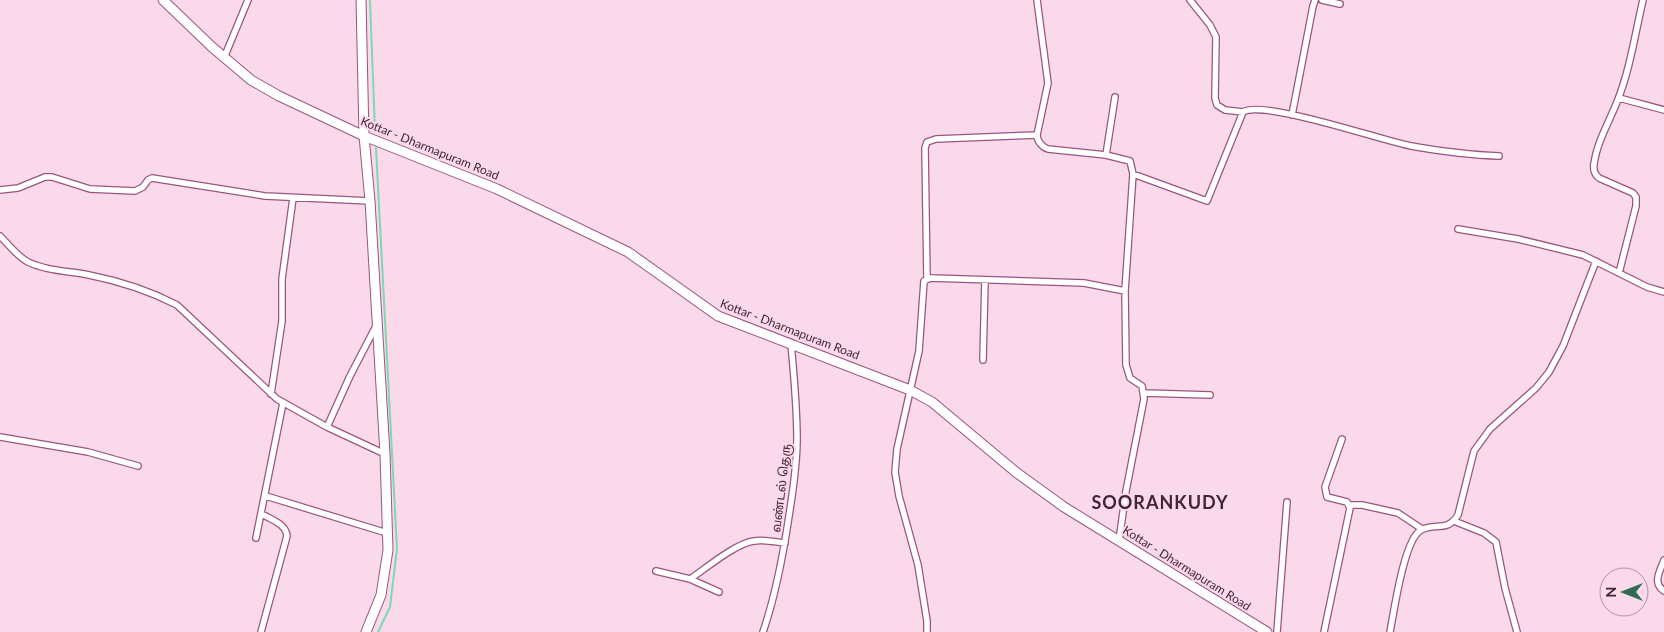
<svg xmlns="http://www.w3.org/2000/svg" width="1664" height="632" viewBox="0 0 1664 632" font-family="Lato,'Noto Sans Tamil',sans-serif">
<style>
.lines{fill:none;stroke-linecap:round;stroke-linejoin:round}
.stream{stroke:#7cd9b1;stroke-width:2}
.street-casing{stroke:#9a547f;stroke-width:8}
.secondary-casing{stroke:#9a547f;stroke-width:11}
.street{stroke:#fff;stroke-width:5.5}
.secondary{stroke:#fff;stroke-width:9}
.labels{text-anchor:middle;dominant-baseline:central;stroke-width:4;stroke-linejoin:round;paint-order:stroke}
.street-label{font-size:12px;fill:#432436;stroke:#fad9eb}
.district-label{font-size:18px;font-weight:bold;letter-spacing:1px;fill:#432436;stroke:#fad9eb}
</style>
<rect width="100%" height="100%" fill="#fad9eb"/>
<g class="lines">
<path class="stream" d="M370,0L375,131
M376,148L397,549L390,607L378,632"/>
<defs>
<path id="street" d="M1037,0L1048,83L1037,135C1037,141 1042,147 1048,149L1106,155L1130,161L1133,174L1125,291L1126,365L1130,378L1142,386L1144,399L1126,491L1119,541
M1190,0L1210,25L1216,37L1215,98L1217,105L1225,110L1243,112
M1322,0L1340,4
M224,58L248,0
M1619,98L1664,110
M1292,115L1313,6L1315,0
M1106,155L1115,97
M1133,174L1207,201L1243,112C1262,99 1383,141 1411,146C1440,151 1469,155 1499,156
M0,190L18,188L45,177H52L90,189L135,191L143,187L148,180L152,178L265,196L370,201
M1458,229L1518,239L1583,255L1647,287L1664,292
M0,236C9,245 17,256 28,262C47,271 69,271 89,275C119,281 150,291 177,305L277,399L327,427L385,454
M1619,273L1636,206V197L1633,193L1599,178C1594,174 1593,170 1594,164C1597,142 1609,122 1617,102C1630,70 1635,34 1643,0
M927,279L925,148L927,142L936,139L1037,135
M983,360L985,280
M1144,393L1210,395
M271,394L282,321V279L293,198
M327,427L350,376L376,326
M0,437L88,452L138,466
M266,496L387,533
M1350,505H1362L1398,513L1422,529
M1454,521L1484,533L1496,542L1505,588L1517,632
M256,538L283,403
M1664,560C1660,571 1652,583 1664,591
M656,571L690,579L719,592
M690,579C705,569 736,543 754,541C763,539 775,542 785,543
M261,632L287,536C286,524 272,520 262,514
M763,632C776,594 783,556 789,516C793,491 797,465 797,439C797,407 794,375 791,344
M927,632V621L918,565L899,496L895,472L897,449L919,351L924,281L930,278L1084,283L1125,291
M1277,632L1287,502
M1324,632L1350,508L1347,502L1327,497L1325,487L1342,439
M1390,632C1394,612 1404,539 1421,530C1435,522 1447,533 1458,515L1474,451L1490,429L1536,388L1549,372L1563,346L1596,261"/>
<path id="secondary" d="M163,0L212,47L251,80L279,96L364,136L497,189L628,252L718,316L910,390L932,402L1017,473L1064,507L1267,632
M361,0L364,136L370,201L385,454L388,550L381,595L366,632"/>
</defs>
<use href="#street" class="street-casing"/>
<use href="#secondary" class="secondary-casing"/>
<use href="#street" class="street"/>
<use href="#secondary" class="secondary"/>
</g>
<g class="labels">
<g class="street-label">
<text transform="translate(430 148) rotate(22)">Kottar - Dharmapuram Road</text>
<text transform="translate(790 329) rotate(21)">Kottar - Dharmapuram Road</text>
<text transform="translate(781 488) rotate(-83)">வண்டல் தெரு</text>
<text transform="translate(1187 568) rotate(32)">Kottar - Dharmapuram Road</text>
</g>
<g class="district-label">
<text x="1160" y="502">SOORANKUDY</text>
</g>
</g>
<g transform="translate(1624 592) rotate(270)"><circle r="24" fill="#fad9eb" stroke="#b191a3"/>
<path d="M0-4L9 19L0 12L-9 19Z" fill="#326b53"/>
<text y="-8" font-size="14" font-weight="bold" text-anchor="middle" fill="#432436">N</text>
</g>
</svg>
